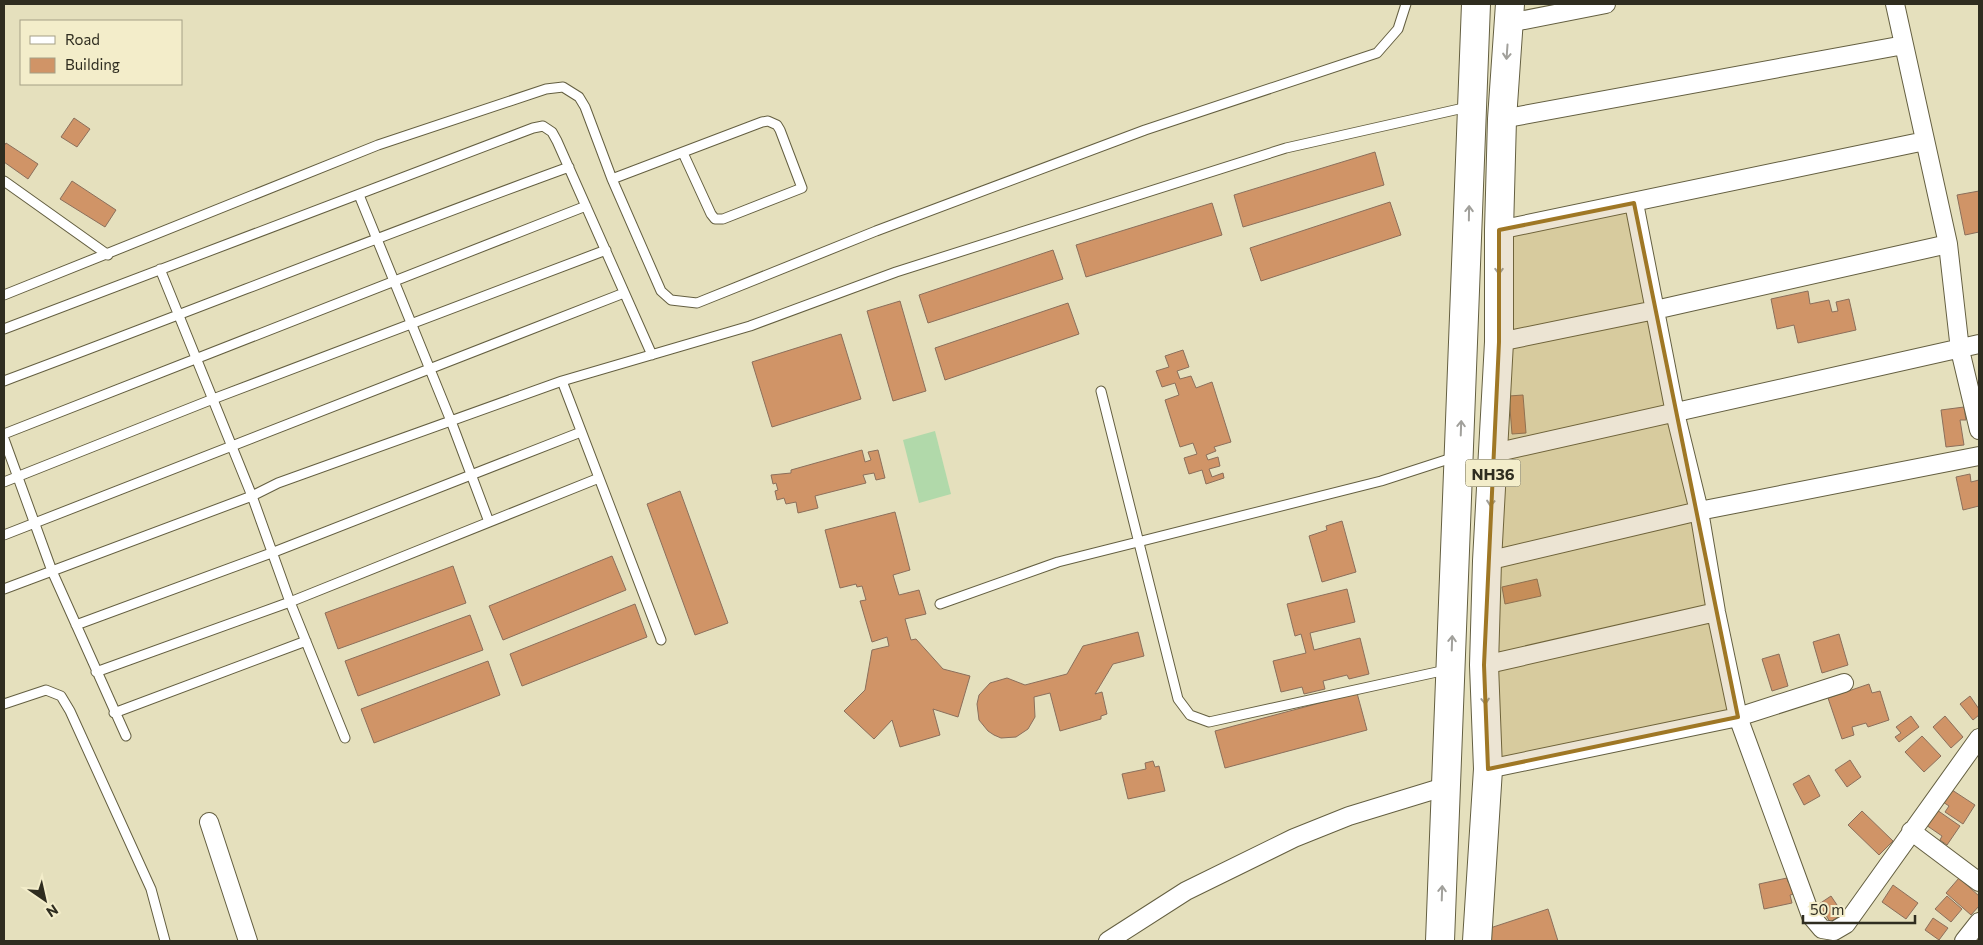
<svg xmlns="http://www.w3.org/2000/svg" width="1983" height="945" viewBox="0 0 1983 945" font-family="Commissioner,sans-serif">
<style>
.green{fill:#b1d9aa}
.building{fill:#d09467;stroke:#8b6f5b}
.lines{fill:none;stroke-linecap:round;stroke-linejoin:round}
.lane-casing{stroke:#645f41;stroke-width:11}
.street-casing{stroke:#645f41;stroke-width:20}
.highway-casing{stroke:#645f41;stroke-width:30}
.lane{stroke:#fff;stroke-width:9}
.street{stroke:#fff;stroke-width:18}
.highway{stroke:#fff;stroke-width:28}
.oneway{stroke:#a1a09b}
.marked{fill:#9f7725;fill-opacity:0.2;stroke:#9f7725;stroke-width:4;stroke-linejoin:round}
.labels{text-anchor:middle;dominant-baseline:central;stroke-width:4;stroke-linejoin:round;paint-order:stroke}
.shield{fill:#f3edca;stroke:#6a6753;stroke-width:1}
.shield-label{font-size:16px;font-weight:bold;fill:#2f2d20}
</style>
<rect width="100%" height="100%" fill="#e5e0bd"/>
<path class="green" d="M935,431L951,494L919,503L903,440Z"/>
<path class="building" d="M74,118L90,129L77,147L61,137Z
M6,143L38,164L28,179L4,162V146Z
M1375,152L1384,185L1243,227L1234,195Z
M72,181L116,210L105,227L60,199Z
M1979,191V232L1965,235L1957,195Z
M1390,202L1401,235L1261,281L1250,248Z
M1212,203L1222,235L1086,277L1076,245Z
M1053,250L1063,279L928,323L919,295Z
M1808,291L1810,304L1829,300L1832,312L1838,311L1836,302L1849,299L1856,330L1798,343L1794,325L1777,329L1771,299Z
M900,301L926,391L893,401L867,311Z
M1068,303L1079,334L945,380L935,348Z
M841,334L861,399L772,427L752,362Z
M1183,350L1189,367L1177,371L1180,379L1191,376L1196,388L1212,382L1231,442L1214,447L1216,451L1206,455L1208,460L1218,457L1220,466L1209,469L1212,477L1223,473L1224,478L1206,484L1202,470L1189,474L1184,458L1197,454L1193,443L1180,447L1165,400L1179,395L1175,383L1162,387L1156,371L1169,367L1165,356Z
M1523,395L1526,433L1512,434L1509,396Z
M1964,407L1966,420H1960L1964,445L1946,447L1941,410Z
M862,450L865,462L871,460L868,452L878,450L885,478L876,480L874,473L863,475L866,483L815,496L818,508L798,513L796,502L786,504L784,498L777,500L775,491L778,490L776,483L773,484L771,475L791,473V470Z
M1970,474L1971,482L1979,480V506L1963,510L1956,477Z
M680,491L728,623L695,635L647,504Z
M895,512L910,570L893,575L899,595L919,590L926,614L905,619L911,640L916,639L943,669L970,676L958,717L933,709L940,735L900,747L892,720L874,739L844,711L865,690L872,650L889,646L887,637L872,642L860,601L866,600L862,586L857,587L856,584L840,588L825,530Z
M1342,521L1356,572L1322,582L1309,536L1327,530L1326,526Z
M612,556L626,590L503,640L489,606Z
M453,566L466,603L338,649L325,613Z
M1537,579L1541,596L1505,604L1502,587Z
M1347,589L1355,622L1310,633L1314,650L1360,638L1369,674L1349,679L1347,675L1323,681L1325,689L1304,694L1302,687L1281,692L1273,661L1306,653L1301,634L1295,636L1287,604Z
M635,604L647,637L522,686L510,654Z
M470,615L483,650L358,696L345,661Z
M1138,632L1144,656L1113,664L1095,694L1102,692L1107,714L1101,716V719L1060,731L1050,693L1034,697L1035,717L1028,729L1016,737L1001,738L994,735L988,731L979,720L977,704L979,695L990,683L1007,678L1025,685L1067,674L1083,646Z
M1839,634L1848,665L1822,673L1813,642Z
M1779,654L1788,686L1772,691L1762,659Z
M488,661L500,695L374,743L361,709Z
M1869,684L1872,693L1880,691L1889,720L1868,727L1866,723L1852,727L1854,735L1842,739L1828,698Z
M1357,693L1367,730L1225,768L1215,731Z
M1970,696L1979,709V715L1973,720L1960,704Z
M1911,716L1919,727L1899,742L1895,737L1901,733L1896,727Z
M1945,716L1963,737L1951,748L1933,727Z
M1922,736L1941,756L1924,772L1905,752Z
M1850,760L1861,777L1847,787L1835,770Z
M1153,761L1155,767L1159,766L1165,791L1128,799L1122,774L1146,769L1145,763Z
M1809,775L1820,796L1804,805L1793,784Z
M1949,788L1975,805L1963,824L1945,812L1949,806L1940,800Z
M1937,810L1960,826L1947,845L1940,840L1942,836L1926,825Z
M1862,811L1893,841L1879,855L1848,825Z
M1787,878L1788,882L1795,881L1798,893L1790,895L1792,903L1764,909L1759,884Z
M1959,878L1979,896V906L1971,915L1946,893Z
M1893,885L1918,903L1906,919L1882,902Z
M1831,896L1843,914L1830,922L1819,904Z
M1947,896L1962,909L1951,922L1935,909Z
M1548,909L1558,941H1486L1484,930Z
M1933,918L1948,928L1939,940L1925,930Z"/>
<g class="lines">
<defs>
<path id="lane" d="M612,179L762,122L768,121L777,125L780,130L802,188L723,219H715L711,214L683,153
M4,181L108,255
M359,195L451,421L489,522
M160,269L252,496L290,602L345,738
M4,295L378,145L546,89L563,87L579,97L585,107L612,179L661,291L671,300L697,303L876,231L1145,130L1377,53L1398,29L1406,4
M4,329L533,128L543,126L552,132L557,141L652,355
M4,381C192,311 379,236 569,167
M562,381L661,640
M1101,391L1178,699L1190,715L1209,722L1446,670
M4,434L586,206
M4,439L52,571L126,736
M4,482L213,399L606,250
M4,535L624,293
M4,589L252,496L278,483L562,381L750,326L896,272L1286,148L1468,107
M940,604L1058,562L1381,481L1455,457
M76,625L274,552L581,432
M96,672L290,602L599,478
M4,704L46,690L61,696L70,711L151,889L165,941
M114,713L306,641"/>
<path id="street" d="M1895,4L1948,244L1960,350L1979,430
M1509,23L1606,4
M1502,119L1904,45
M1634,203L1675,413L1699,511L1716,612L1738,717L1811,916L1822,929L1834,931L1846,924L1979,738
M1499,230L1925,141
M1499,342L1655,310L1948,244
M1494,453L1979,344
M1487,561L1699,511L1979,456
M1484,665L1716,612
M1488,769L1738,717L1844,683
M209,822L248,941
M1911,831L1979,882
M1108,941L1186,891L1294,838L1349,816L1447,786
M1964,941L1979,922"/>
<path id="highway" d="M1440,941L1476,4
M1477,941L1488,769L1484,665L1487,561L1499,342V230L1502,119L1510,4"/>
</defs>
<use href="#lane" class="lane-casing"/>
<use href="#street" class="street-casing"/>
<use href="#highway" class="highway-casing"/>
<use href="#lane" class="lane"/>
<use href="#street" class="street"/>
<use href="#highway" class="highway"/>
</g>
<defs><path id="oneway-shaft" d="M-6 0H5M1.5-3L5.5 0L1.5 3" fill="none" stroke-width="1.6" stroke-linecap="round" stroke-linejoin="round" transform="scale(1.25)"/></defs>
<g class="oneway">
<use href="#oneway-shaft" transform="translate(1507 52) rotate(94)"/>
<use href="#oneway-shaft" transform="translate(1469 213) rotate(-89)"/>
<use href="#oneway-shaft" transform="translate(1499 267) rotate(90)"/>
<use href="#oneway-shaft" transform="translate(1461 428) rotate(-88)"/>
<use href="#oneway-shaft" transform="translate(1491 499) rotate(94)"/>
<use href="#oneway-shaft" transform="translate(1452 643) rotate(-88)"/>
<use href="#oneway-shaft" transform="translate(1485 697) rotate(87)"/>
<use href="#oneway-shaft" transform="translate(1442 893) rotate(-88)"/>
</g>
<path class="marked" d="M1634,203L1738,717L1488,769L1484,665L1499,342V230Z"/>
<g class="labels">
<rect class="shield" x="1465.5" y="459.5" width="55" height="27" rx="4"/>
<g class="shield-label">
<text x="1493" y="473">NH36</text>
</g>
</g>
<rect width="1983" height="945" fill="none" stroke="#2f2d20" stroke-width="10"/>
<rect x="20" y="20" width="162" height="65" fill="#f3edca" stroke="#a5a086"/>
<rect x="30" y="36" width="25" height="8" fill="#ffffff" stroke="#a5a086"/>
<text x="65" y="45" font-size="15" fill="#2f2d20">Road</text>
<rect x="30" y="58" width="25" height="15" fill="#d09467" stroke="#a5a086"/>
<text x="65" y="70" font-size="15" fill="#2f2d20">Building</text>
<g transform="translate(45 900) rotate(146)" stroke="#f3edca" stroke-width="4" paint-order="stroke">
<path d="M0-4L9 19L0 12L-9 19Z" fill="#2f2d20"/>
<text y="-8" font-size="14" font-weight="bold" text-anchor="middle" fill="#2f2d20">N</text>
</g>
<path d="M1803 915v8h112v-8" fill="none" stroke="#2f2d20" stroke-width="2.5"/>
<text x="1810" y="915" font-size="15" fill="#2f2d20" stroke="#f3edca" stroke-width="4" paint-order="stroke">50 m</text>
</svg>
